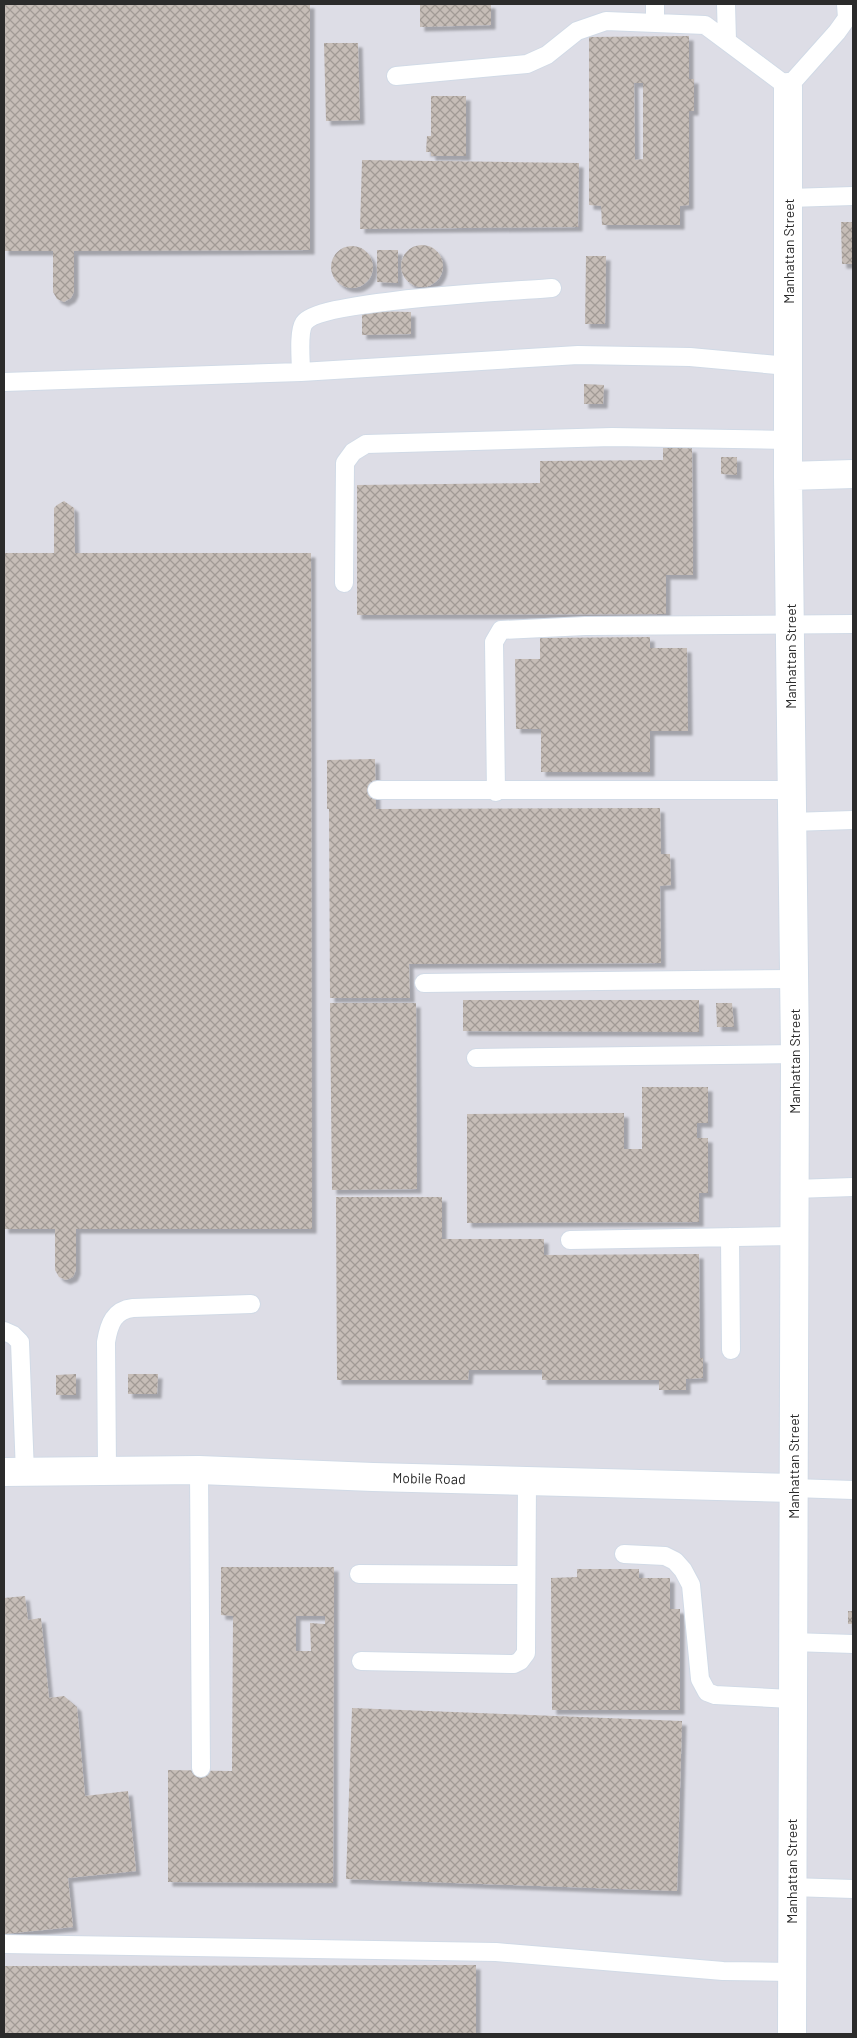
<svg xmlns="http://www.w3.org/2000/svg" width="857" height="2038" viewBox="0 0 857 2038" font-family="Barlow,sans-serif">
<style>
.industrial{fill:#dddde6}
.building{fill:url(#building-cross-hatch);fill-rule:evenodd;filter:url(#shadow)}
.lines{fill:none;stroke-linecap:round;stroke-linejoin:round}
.lane-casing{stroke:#d1dae6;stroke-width:20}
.street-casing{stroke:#d1dae6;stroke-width:30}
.lane{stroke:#fff;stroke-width:18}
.street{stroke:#fff;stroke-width:28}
.labels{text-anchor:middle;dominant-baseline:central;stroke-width:5;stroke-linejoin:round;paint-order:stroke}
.street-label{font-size:14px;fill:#2b2b2b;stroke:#fff}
</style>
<defs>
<pattern id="building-cross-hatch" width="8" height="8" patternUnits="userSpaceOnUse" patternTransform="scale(1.25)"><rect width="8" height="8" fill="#c6bdb7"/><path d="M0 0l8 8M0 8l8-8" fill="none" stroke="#a19a95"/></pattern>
<filter id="shadow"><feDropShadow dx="4.5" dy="4.5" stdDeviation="1" flood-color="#0004"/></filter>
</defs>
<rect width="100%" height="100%" fill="#efe1dc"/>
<path class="industrial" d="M4,4H853V2034H4Z"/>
<path class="building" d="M4,4H310V250L74,251V292L71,298L64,302L57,299L53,292V251H4Z
M420,4H491V25L420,27Z
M689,36V79H694V111H689V205L680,206V225H602L601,206L589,205V37ZM634,83H643V159L635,160Z
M324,43H358L360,120L326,121Z
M431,96H466V156H431V152H426L427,136H431Z
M362,160L579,163L578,227L360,229Z
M841,222H853V264H842Z
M401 266a21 21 0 1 1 42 0a21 21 0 1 1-42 0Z
M331 267a21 21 0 1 1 42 0a21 21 0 1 1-42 0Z
M377,250H398V283L377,282Z
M586,256H606L605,324H585Z
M362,311L411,312V334L362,335Z
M584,384L604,385L603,404H584Z
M663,448H692L693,575H666V614L357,615V485L540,483V461L663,460Z
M721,457H737V475L721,474Z
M64,501L74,508L75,553H311L312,1229H76V1270L73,1277L66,1280L59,1277L55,1270V1229H4V553H54V508L57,505Z
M650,637V648H687L688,731H650V772H541V729H516L515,659H540V638Z
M375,759L376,809L660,808L661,854H670L671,885L660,886L661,963L409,964L410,998H330L329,809H327V760Z
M463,1000H699V1032L463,1031Z
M330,1003H416L417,1189L332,1190Z
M716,1003H732L734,1027H717Z
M642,1087H708V1123H697V1138H708V1193H699V1222L467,1223V1114L624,1113V1149H642Z
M336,1197H442V1239H544V1255L699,1254L700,1358H703V1378L686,1379V1390H659V1380H542V1370H469L468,1380H337Z
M76,1374V1395H56V1375Z
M128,1374H158L157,1394H128Z
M221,1567H334L333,1883L168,1882V1770L232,1771L233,1616L221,1615ZM296,1616H325V1624L310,1623L311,1651H296Z
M577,1569H639V1578H670V1609H680V1710H552L551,1578L577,1577Z
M25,1596L28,1620L41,1618L49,1698L64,1696L77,1707L85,1796L128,1791L136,1871L68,1878L73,1927L4,1934V1598Z
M848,1611H853V1624H848Z
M352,1708L682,1721L677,1891L346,1879Z
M476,1965V2034H4V1966Z"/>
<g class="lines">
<defs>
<path id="lane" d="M655,4V22
M726,4L727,41
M396,76L527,64L547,55L577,31L606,21L705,25L788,87L837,32L847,18L846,4
M789,198L853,196
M301,372C301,361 298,332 304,323C319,300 516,291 552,288
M4,382L301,372L578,355L690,357L788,366
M344,583L345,463L353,452L366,444L612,437L788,440
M377,790H790
M496,792L494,642L501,630L585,626L853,624
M791,822L853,820
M424,983L793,979
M476,1058L795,1054
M794,1189L853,1187
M730,1237L731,1350
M570,1240L794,1236
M4,1331L13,1335L20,1342L25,1473
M199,1470L201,1768
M107,1471L106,1342C109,1324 114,1310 133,1308L251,1304
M793,1488L853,1490
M624,1554L665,1556L675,1561L683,1570L691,1585L700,1679L707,1692L715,1695L791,1699
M359,1574L526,1575
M792,1642L853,1644
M361,1661L514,1664L520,1661L526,1653L527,1480
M791,1887L853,1889
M4,1944L496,1952L723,1971L791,1972"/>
<path id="street" d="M788,87V476L795,1054L792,2034
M788,476L853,474
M4,1472L199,1470L373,1477L793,1488"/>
</defs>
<use href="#lane" class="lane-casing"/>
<use href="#street" class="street-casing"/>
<use href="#lane" class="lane"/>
<use href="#street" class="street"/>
</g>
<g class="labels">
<g class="street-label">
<text transform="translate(788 251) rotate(-90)">Manhattan Street</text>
<text transform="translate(790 656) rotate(-90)">Manhattan Street</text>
<text transform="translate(794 1061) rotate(-90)">Manhattan Street</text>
<text transform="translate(793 1466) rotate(-90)">Manhattan Street</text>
<text transform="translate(429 1478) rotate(1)">Mobile Road</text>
<text transform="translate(791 1871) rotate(-90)">Manhattan Street</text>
</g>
</g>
<rect width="857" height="2038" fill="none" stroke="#2b2b2b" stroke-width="10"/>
</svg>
